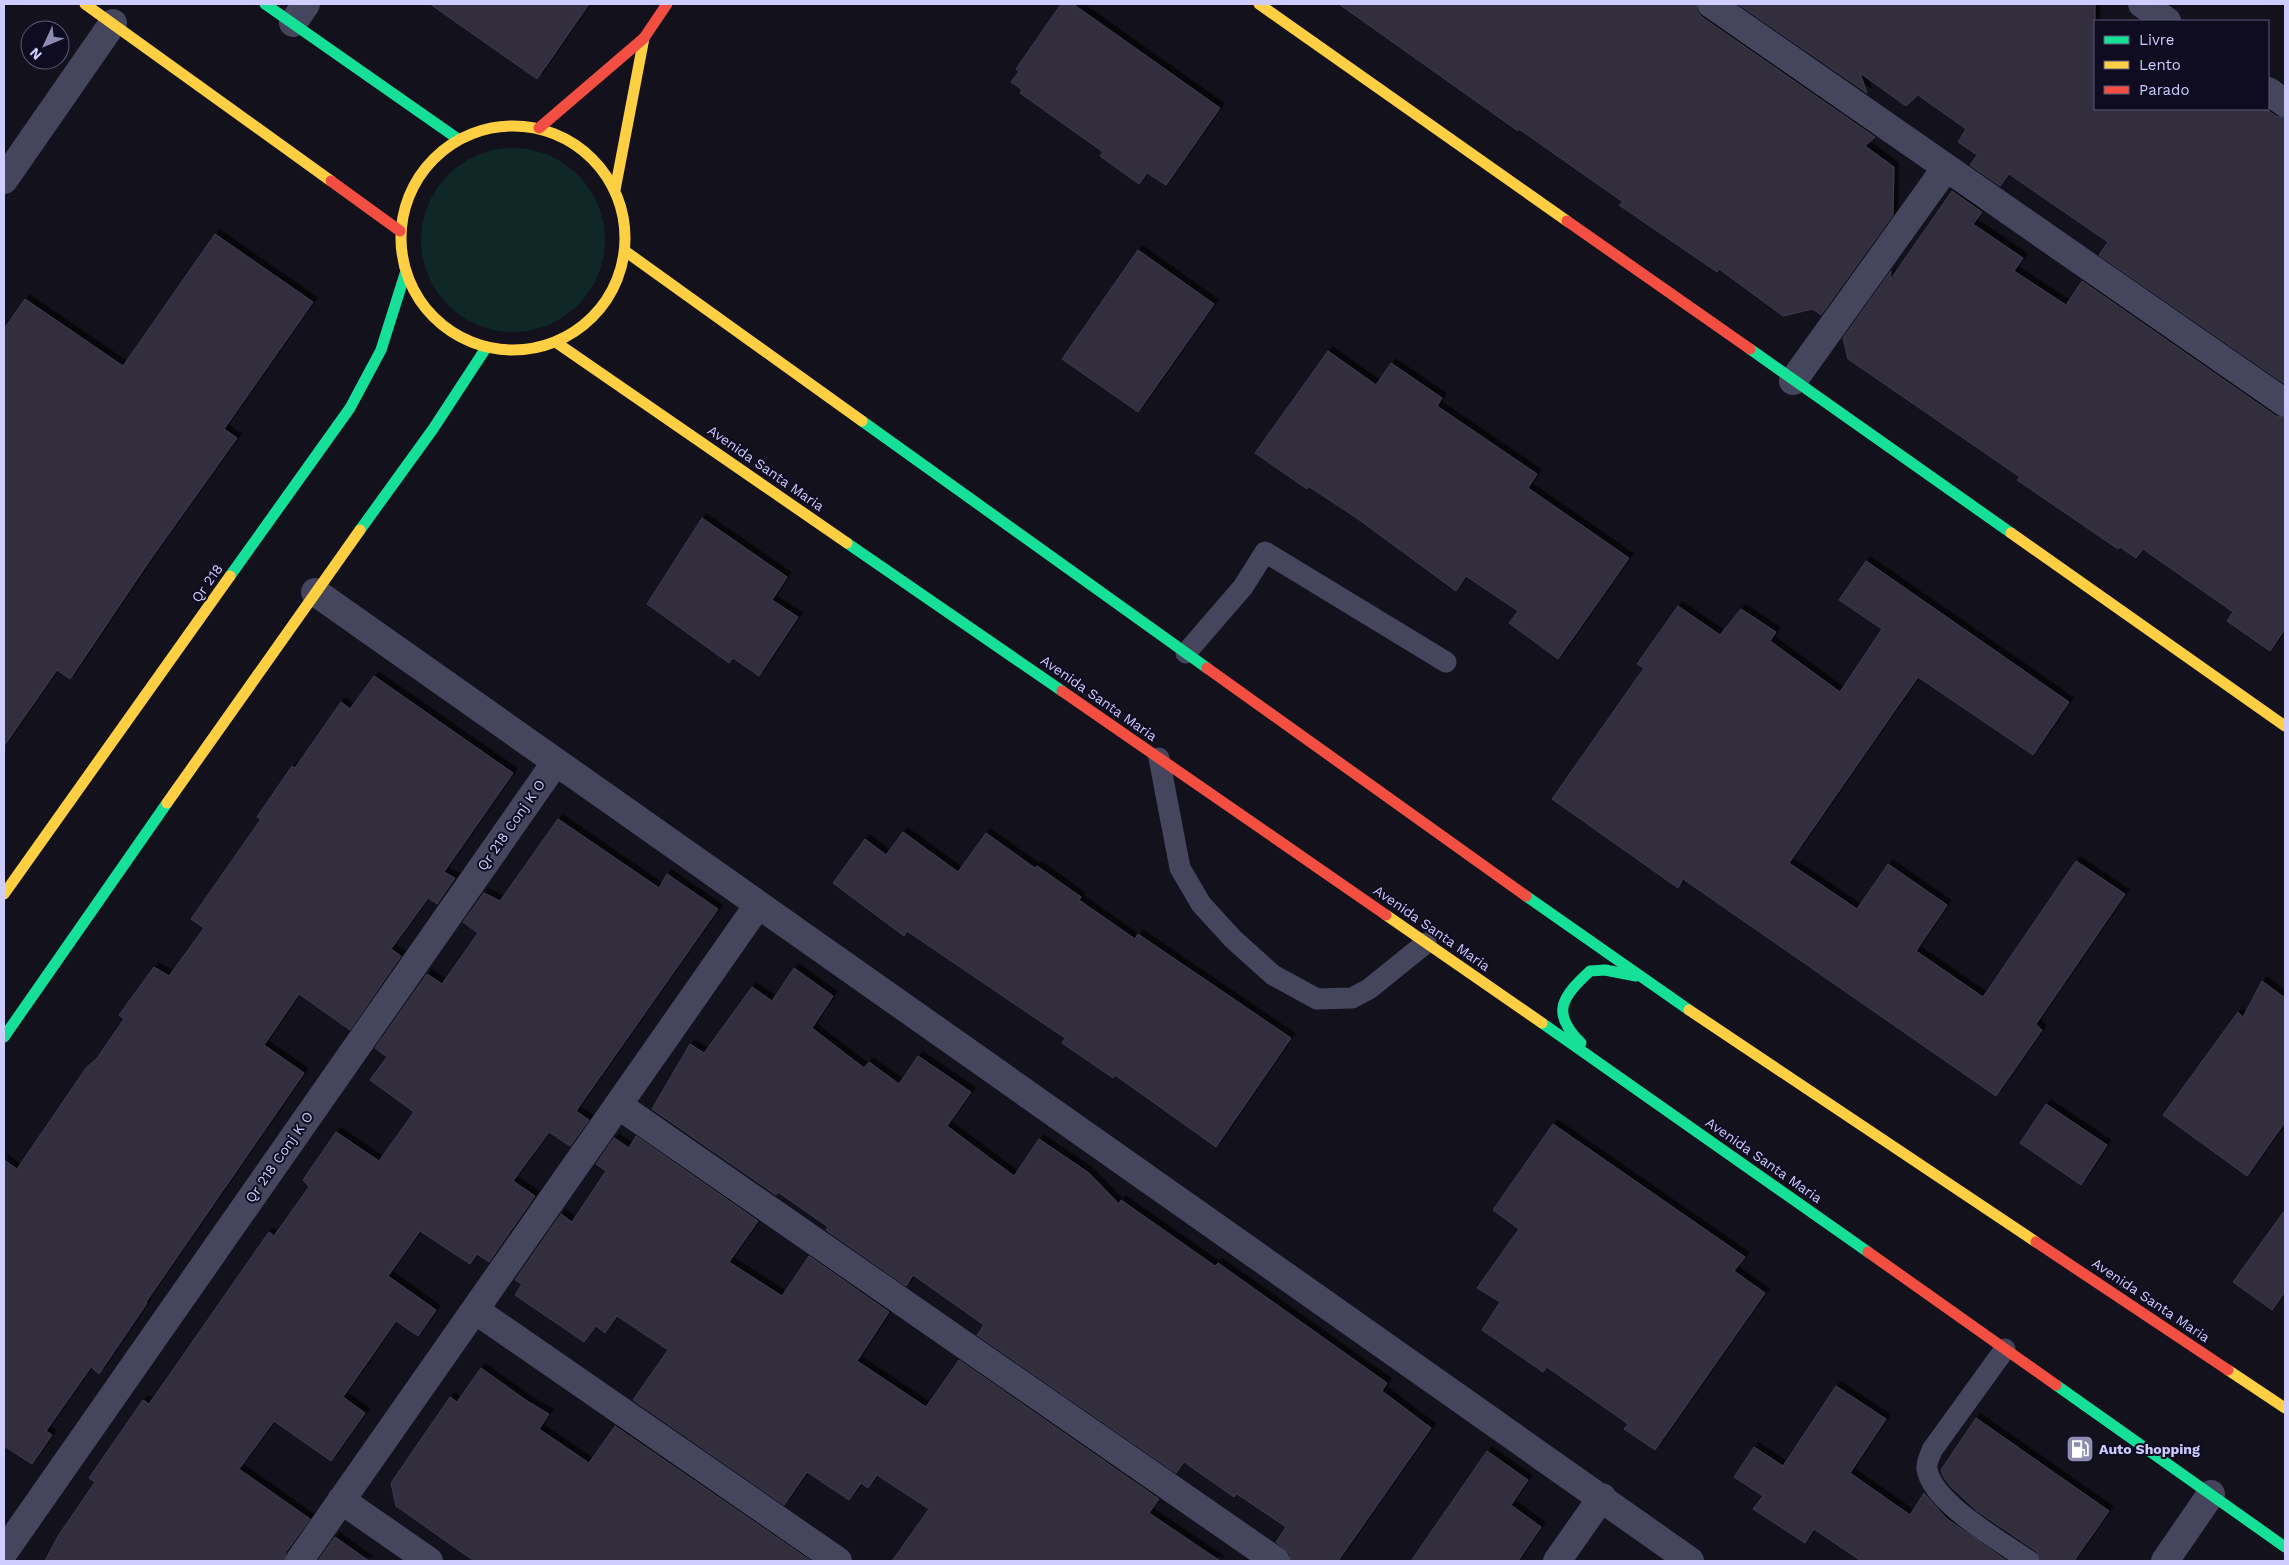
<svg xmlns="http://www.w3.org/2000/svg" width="2289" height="1565" viewBox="0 0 2289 1565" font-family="'Work Sans',sans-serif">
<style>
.green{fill:#0f2726}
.building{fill:#302e3e;stroke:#3e3b50;filter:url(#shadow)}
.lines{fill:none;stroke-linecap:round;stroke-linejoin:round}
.lane{stroke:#45455d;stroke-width:21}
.street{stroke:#45455d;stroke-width:28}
.fast{stroke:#16e098;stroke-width:11}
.slow{stroke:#ffcf43;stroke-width:11}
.jam{stroke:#f24e42;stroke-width:11}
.labels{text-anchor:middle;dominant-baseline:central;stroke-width:4;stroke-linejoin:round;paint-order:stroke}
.street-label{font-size:14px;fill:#cfccff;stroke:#0f0c21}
.poi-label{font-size:14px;font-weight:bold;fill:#cfccff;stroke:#0f0c21;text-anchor:start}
</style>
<defs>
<filter id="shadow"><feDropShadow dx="4.5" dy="-4.5" stdDeviation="0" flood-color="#0009"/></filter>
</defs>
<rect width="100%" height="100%" fill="#12111c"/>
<path class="green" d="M421 240a92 92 0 1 1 184 0a92 92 0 1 1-184 0Z"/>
<path class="building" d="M430,4H589L537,79Z
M1061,4H1073L1220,108L1166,185L1147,173L1139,184L1100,156L1103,152L1020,93L1022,90L1011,82L1019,71L1016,69Z
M1339,4H1696L1697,11L1702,17L1875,137L1865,146L1894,167L1893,215L1821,315L1813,309L1783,316L1719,269L1717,272L1619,205L1623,202L1519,129L1518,131Z
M1738,4H2095V109H2266L2276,116L2285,118V384L2099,255L2108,242L2009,174L2000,186L1970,165L1977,155L1958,142L1966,129L1918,95L1906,106L1860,73L1867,93Z
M1952,191L1982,212L1973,224L2023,258L2014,271L2066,305L2082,281L2276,416L2285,418V629L2270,651L2227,621L2233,612L2143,549L2136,558L2120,547L2118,549L2017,480L2020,477L1848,359L1843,338L1891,271L1890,280Z
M215,234L313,302L224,429L237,438L148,563L70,679L57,670L4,746V329L25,299L123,366Z
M1138,250L1214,304L1138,412L1062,359Z
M1328,351L1376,385L1391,363L1442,398L1437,406L1537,474L1528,488L1629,558L1558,659L1509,623L1518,611L1466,576L1456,591L1358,519L1308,486L1307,489L1255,453Z
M702,518L787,577L772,600L798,617L759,676L733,658L729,663L647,604Z
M1866,561L2069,702L2033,755L1918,677L1789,863L1857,909L1888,864L1947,905L1916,951L1983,997L2076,861L2125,894L2036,1024L2042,1030L1996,1096L1683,879L1678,888L1552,799L1644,668L1637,664L1678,606L1720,635L1741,609L1776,632L1770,641L1840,692L1882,629L1839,600Z
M374,676L513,773L444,872L455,878L437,904L428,898L391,949L401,956L350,1030L299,994L264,1045L304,1073L146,1302L147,1303L99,1374L91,1367L46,1431L52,1435L32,1464L4,1446V1160L17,1169L86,1068L97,1058L124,1019L119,1015L154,967L169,976L204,928L191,919L261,819L257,817L292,766L295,768L341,702L350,709Z
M558,819L659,888L667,874L718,909L576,1111L589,1120L570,1146L549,1132L513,1181L535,1196L489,1262L477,1254L470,1264L420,1231L388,1276L436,1310L418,1336L396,1321L343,1397L365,1413L331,1461L274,1421L239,1469L310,1519L286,1552L284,1561H45L58,1536L95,1482L89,1478L143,1400L149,1404L269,1232L274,1236L309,1187L303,1180L336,1132L379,1161L414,1112L370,1080L387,1057L375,1048L427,974L442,984L478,933L463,922L484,893L500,901Z
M903,832L958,872L986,833L1035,868L1037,866L1081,897L1079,900L1135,939L1138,934L1291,1038L1216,1147L1115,1075L1113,1078L1062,1043L1065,1038L1016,1005L907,931L904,936L833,883L865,839L886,855Z
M794,968L833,996L812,1028L864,1068L869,1062L899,1084L918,1056L971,1092L947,1126L1014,1176L1039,1139L1089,1173L1119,1204L1121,1200L1215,1266L1218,1263L1387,1383L1382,1391L1431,1428L1338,1561H1291L1290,1554L1276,1542L1286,1527L1237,1494L1234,1497L1184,1462L1176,1473L977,1335L984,1325L913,1275L906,1286L826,1230L828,1227L778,1192L776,1195L652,1109L690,1044L704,1053L752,987L772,1001Z
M2262,981L2285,998V1122L2247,1176L2163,1115L2238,1012L2243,1017Z
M2046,1104L2107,1145L2081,1185L2020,1143Z
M1553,1124L1745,1257L1734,1271L1765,1293L1655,1450L1624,1429L1628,1424L1547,1367L1543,1372L1482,1330L1500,1302L1477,1288L1519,1229L1493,1210Z
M636,1136L758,1221L729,1262L782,1296L809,1256L889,1312L857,1361L926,1407L959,1360L1159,1499L1149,1513L1220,1561H892L929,1509L877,1475L868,1488L861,1483L849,1500L807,1472L784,1505L633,1400L668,1350L617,1316L605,1333L596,1326L584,1342L515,1295L522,1284L515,1280L561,1214L572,1222L606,1171L596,1164L614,1138L629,1148Z
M2285,1210V1292L2272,1310L2233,1282Z
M481,1368L527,1401L549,1414L539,1429L589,1463L615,1426L811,1561H474L396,1506L391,1483L450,1397L457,1402Z
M1836,1386L1886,1419L1850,1473L1910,1515L1924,1493L1946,1518L2007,1561H1861L1814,1529L1805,1543L1753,1509L1763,1496L1734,1477L1754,1447L1783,1466Z
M1976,1418L2109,1511L2074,1561H2041L2036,1551L1977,1511L1951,1487L1943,1476L1941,1470Z
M1487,1451L1528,1480L1511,1505L1541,1527L1518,1561H1411Z
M335,1537L369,1561H318Z"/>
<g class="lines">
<path class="lane" d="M1186,653L1243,587L1265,552L1446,662
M1159,758L1180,868L1201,904L1233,939L1273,975L1317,999L1352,998L1369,989L1426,943
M2005,1349L1932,1450C1930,1456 1926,1463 1927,1469C1932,1503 2002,1542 2029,1561"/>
<path class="street" d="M1711,4L2285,403
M2142,4L2167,21
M293,23L306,4
M2268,91L2285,103
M4,180L113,23
M1793,381L1945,169
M315,592L1690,1561
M618,1105L1276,1561
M475,1310L838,1561
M341,1500L429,1561
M4,1552L555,763
M299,1561L758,905
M1557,1561L1602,1497
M2165,1561L2211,1494"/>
<path class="fast" d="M265,4L458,139
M1750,349L2011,533
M862,421L1207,668
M360,530L433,429L486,348
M847,543L1062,691
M230,576L350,408L381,350L405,274
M1526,896L1689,1010
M1542,1023L1868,1252
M4,1037L167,803
M1581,1043C1550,1013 1562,997 1590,971L1605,970L1636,976
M2056,1385L2285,1547"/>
<path class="slow" d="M85,4L331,181
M1259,4L1567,221
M401 238a112 112 0 1 1 224 0a112 112 0 1 1-224 0Z
M615,190L644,38
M625,251L862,421
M557,343L847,543
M2011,533L2285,726
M167,803L360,530
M4,894L230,576
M1386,915L1542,1023
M1689,1010L2036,1242
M2228,1370L2285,1408"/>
<path class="jam" d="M539,128L644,38L667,4
M331,181L400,231
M1567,221L1750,349
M1207,668L1526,896
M1062,691L1386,915
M2036,1242L2228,1370
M1868,1252L2056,1385"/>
</g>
<defs>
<symbol id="fuel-square" viewBox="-11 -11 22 22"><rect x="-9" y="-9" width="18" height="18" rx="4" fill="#8d8bb0" stroke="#0f0c21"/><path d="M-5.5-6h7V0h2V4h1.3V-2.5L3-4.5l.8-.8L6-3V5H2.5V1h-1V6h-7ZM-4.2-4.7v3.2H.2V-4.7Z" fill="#fff"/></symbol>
</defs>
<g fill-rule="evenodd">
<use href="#fuel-square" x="2064" y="1433" width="32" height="32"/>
</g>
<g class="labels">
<g class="street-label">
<text transform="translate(766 468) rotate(35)">Avenida Santa Maria</text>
<text transform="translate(207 583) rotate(-55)">Qr 218</text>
<text transform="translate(1099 698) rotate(35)">Avenida Santa Maria</text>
<text transform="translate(511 825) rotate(-55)">Qr 218 Conj K O</text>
<text transform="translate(1432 928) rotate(35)">Avenida Santa Maria</text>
<text transform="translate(279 1157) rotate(-55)">Qr 218 Conj K O</text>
<text transform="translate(1764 1160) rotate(35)">Avenida Santa Maria</text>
<text transform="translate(2151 1300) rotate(34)">Avenida Santa Maria</text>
</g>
<g class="poi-label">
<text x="2099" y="1449">Auto Shopping</text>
</g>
</g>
<rect width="2289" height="1565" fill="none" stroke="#cfccff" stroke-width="10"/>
<rect x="2094" y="20" width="175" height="90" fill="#0f0c21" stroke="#5c597a"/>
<rect x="2104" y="36" width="25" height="8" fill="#16e098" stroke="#5c597a"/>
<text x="2139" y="45" font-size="15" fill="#cfccff">Livre</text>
<rect x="2104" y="61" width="25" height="8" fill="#ffcf43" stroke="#5c597a"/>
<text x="2139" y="70" font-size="15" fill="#cfccff">Lento</text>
<rect x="2104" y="86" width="25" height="8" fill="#f24e42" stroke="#5c597a"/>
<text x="2139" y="95" font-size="15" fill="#cfccff">Parado</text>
<g transform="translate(45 45) rotate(226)"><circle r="24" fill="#0f0c21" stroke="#5c597a"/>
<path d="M0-4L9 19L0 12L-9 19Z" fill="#8d8bb0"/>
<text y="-8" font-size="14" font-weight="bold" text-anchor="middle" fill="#cfccff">N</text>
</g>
</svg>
